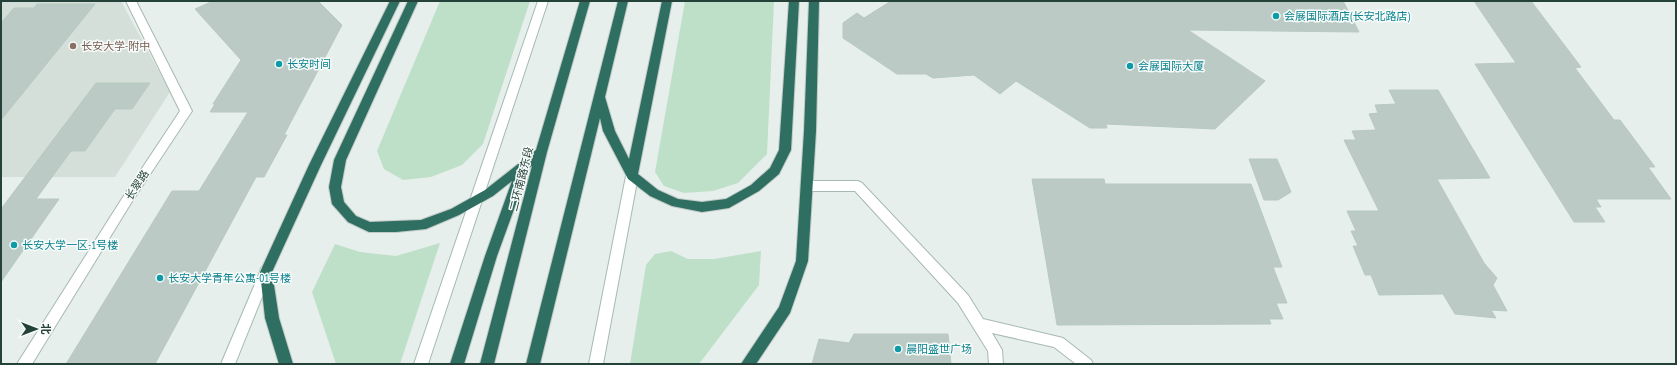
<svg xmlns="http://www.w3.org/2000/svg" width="1677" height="365" viewBox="0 0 1677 365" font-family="'PT Sans Narrow','Noto Sans SC',sans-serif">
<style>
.built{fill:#d4dfda}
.green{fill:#bfe0c8}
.building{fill:#bbcac4;stroke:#b8c9c2}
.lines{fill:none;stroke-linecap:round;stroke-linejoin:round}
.lane-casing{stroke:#a8b8b2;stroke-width:2}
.street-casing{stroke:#a8b8b2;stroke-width:2}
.secondary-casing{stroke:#a4bbb3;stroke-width:2}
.highway-casing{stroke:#c2cac8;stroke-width:2}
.lane{fill:#fff;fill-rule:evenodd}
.street{fill:#fff;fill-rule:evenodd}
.secondary{fill:#fff;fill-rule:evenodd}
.highway{fill:#2f6f62;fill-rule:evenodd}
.culture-dot{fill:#0f9aa8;stroke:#f7fbf9;stroke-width:1.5}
.education-dot{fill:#8d6e63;stroke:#f7fbf9;stroke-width:1.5}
.labels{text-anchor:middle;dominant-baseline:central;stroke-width:3;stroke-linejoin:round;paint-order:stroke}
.culture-label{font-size:11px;fill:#0d838f;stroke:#f7fbf9;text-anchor:start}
.education-label{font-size:11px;fill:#785e54;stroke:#f7fbf9;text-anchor:start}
.street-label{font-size:11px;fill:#24423a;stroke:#f7fbf9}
</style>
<rect width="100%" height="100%" fill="#e6efeb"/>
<path class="built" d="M1,1H121L170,92L115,177H1Z"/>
<path class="green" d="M440,1H530L483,144L462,165L431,177L403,180L384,169L377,151Z
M685,1H774L767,154L738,183L713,191L684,193L664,186L655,172Z
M440,243L400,364H336L312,292L335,244L360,252L396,256Z
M671,251L688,259H714L761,251L759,285L699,364H630L646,265L655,254Z"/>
<path class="building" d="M213,1H318L342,25L284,135H287L264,177H256L155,364H66L172,191H199L248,112H210L215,104H213L241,60L195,9Z
M891,1H1343L1359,32L1188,30L1265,81L1215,129L1106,124L1107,128H1090L1016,81L1000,94L974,75L933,78L926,74H897L843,38V23L857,13L864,18Z
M1474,1H1531L1581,67L1575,68L1614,120H1620L1655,167H1648L1671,199H1596L1601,207H1595L1605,222H1574L1475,64L1516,63Z
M37,4H95L1,120V23L14,8H34Z
M96,83H150L132,109H115L85,151H71L36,199H59L1,282V209Z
M1389,90H1438L1490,178L1437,179L1484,263L1497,278L1493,285L1507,311L1491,310L1496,318L1455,314L1443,294L1379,295L1371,275H1365L1353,246H1358L1351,231H1356L1347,211H1379L1344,140H1356L1352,131L1376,130L1369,114L1378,113L1375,105L1396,104Z
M1249,159H1277L1291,192L1278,200H1264Z
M1032,179H1104L1105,184H1251L1282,267H1273L1287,303H1276L1283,319H1269L1271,324L1057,325Z
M854,334H948L951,364H812L819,339L849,343Z"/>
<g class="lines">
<defs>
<path id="lane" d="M126,1H136L192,111L131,203L32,364H17L123,197L180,111Z"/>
<path id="street" d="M807,181H858L862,183L968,295L983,319L1063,338L1091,360L1093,364H1076L1054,347L992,333L1002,350L1003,364H989L988,351L958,303L855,191H807L803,189L801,186L803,183Z"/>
<path id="secondary" d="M538,1H548L428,364H414Z
M632,171L636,173L638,176L603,364H589L626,176L628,173Z
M266,267L271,268L272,272L235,364H221L260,272L261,268Z"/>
<path id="highway" d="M390,1H400L321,165L272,272L279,318L293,364H279L265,318L260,272L309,165Z
M408,1H418L346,160L341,187L344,202L356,216L370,222L421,220L451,209L485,190L536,150L580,1H590L547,152L494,364H480L532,166L529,168L497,256L464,364H450L485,256L512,181L493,196L459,215L426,229L396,232H369L348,222L332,204L329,187L334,160Z
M618,1H628L605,97L615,131L629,159L662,1H672L638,174L658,190L678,199L702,202L726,199L751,185L770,168L779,150L789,1H799L791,150L779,174L759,191L729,208L702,212L672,206L650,196L628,179L603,131L600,118L540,364H526Z
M809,1H819L816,131L808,261L790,313L756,364H741L779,307L796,261L804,131Z"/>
</defs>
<use href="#lane" class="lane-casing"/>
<use href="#street" class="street-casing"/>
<use href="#secondary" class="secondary-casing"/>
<use href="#highway" class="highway-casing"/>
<use href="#lane" class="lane"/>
<use href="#street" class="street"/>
<use href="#secondary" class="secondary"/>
<use href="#highway" class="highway"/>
</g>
<g class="culture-dot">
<circle cx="1276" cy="16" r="4"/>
<circle cx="279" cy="64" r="4"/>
<circle cx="1130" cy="66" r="4"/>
<circle cx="14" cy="245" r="4"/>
<circle cx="160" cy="278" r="4"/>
<circle cx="898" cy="349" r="4"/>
</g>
<circle class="education-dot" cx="73" cy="46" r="4"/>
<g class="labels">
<g class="culture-label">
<text x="1284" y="16">会展国际酒店(长安北路店)</text>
<text x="287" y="64">长安时间</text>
<text x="1138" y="66">会展国际大厦</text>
<text x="22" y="245">长安大学一区-1号楼</text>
<text x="168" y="278">长安大学青年公寓-01号楼</text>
<text x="906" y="349">晨阳盛世广场</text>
</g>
<g class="education-label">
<text x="81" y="46">长安大学-附中</text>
</g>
<g class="street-label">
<text transform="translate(521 179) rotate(-76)">二环南路东段</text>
<text transform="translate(137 185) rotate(-57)">长翠路</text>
</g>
</g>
<rect width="1677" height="365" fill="none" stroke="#24423a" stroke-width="4"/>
<g transform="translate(36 329) rotate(90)" stroke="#f7fbf9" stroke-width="3" paint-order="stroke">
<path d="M0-3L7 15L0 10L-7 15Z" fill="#24423a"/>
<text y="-6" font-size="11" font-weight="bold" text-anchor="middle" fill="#24423a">北</text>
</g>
</svg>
